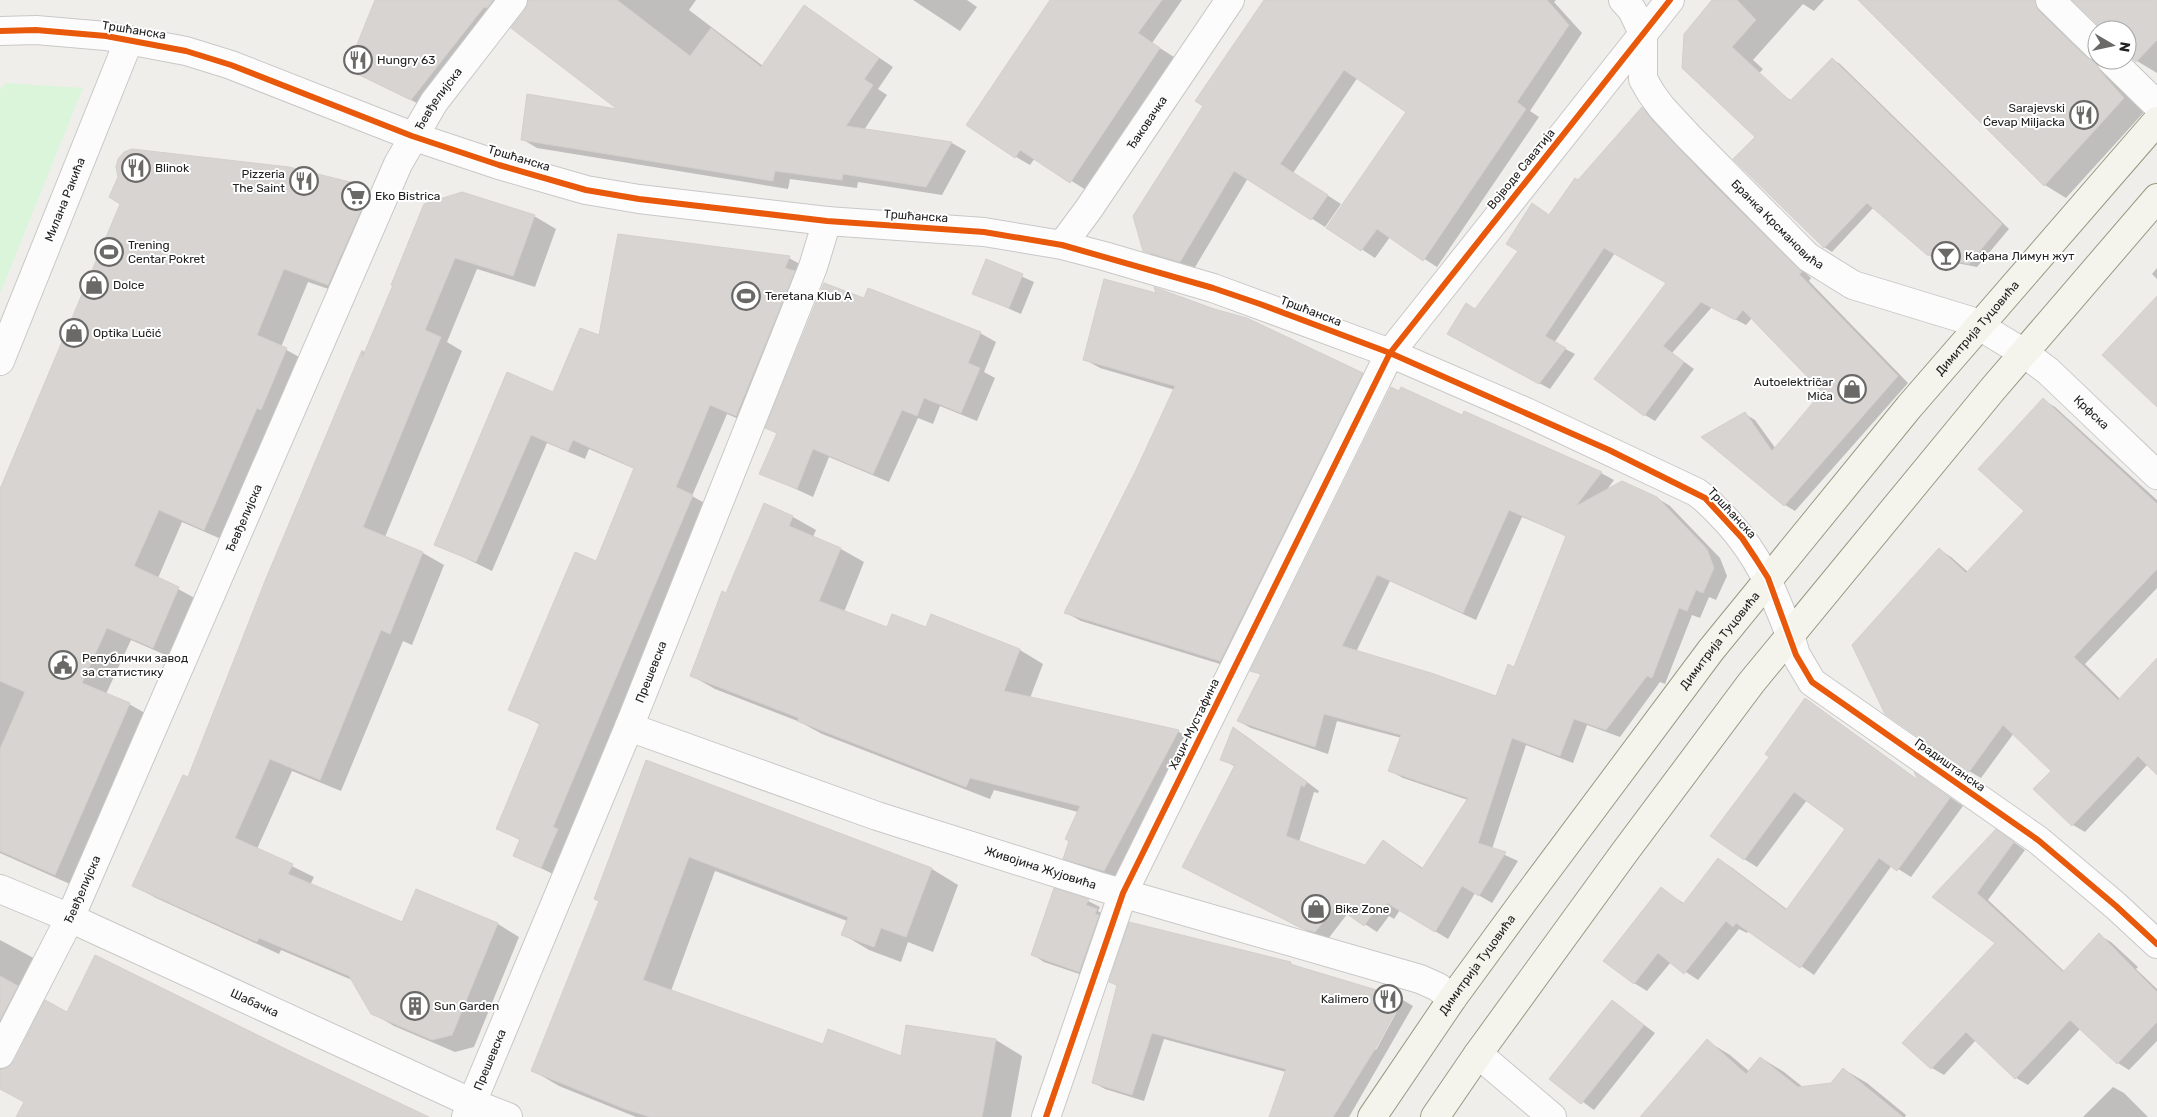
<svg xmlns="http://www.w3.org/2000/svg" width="2157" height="1117" viewBox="0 0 2157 1117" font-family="Rubik,sans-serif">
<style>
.park{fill:#daf5da}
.shadow{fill:#0003;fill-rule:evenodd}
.building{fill:#d7d4d2;stroke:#d3d0cc;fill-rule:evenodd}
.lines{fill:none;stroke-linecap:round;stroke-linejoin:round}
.minor-casing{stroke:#c9c8c7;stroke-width:30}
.tertiary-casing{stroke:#c9c8c7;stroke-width:30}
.secondary-casing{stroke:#999a82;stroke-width:30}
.minor{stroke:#fdfcfc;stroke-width:28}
.tertiary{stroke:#fdfcfc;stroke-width:28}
.secondary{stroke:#f4f4ed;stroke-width:28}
.cycleway-casing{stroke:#fff;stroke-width:9}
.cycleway{stroke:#e8590c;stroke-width:6}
.labels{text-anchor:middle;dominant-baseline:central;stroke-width:4;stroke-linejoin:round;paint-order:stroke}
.street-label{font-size:12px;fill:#222;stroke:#fff}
.poi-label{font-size:12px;fill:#222;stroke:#fff;text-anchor:start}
</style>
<rect width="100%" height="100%" fill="#f0eeeb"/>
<path class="park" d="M6,83L83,88L0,294V90Z"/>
<path class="shadow" d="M377,0H516L427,108L348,69Z
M529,0H696L689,10L763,66L804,7L893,67L878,89L887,95L864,130L952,143L966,151L942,195L858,182L857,188L790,179L788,189L537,148L522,139L622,111L526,10Z
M913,0H967L977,7L960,31Z
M1051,0H1182L1152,43L1174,57L1086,190L1035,158L1030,165L1016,157Z
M1265,0H1556L1554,2L1582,33L1530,111L1539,117L1437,267L1390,237L1375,258L1328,227L1408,112L1358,77L1293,173L1341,204L1325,227L1248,178L1194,269L1158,259L1144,250L1204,106Z
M1715,0H1824L1814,11L1803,4L1753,60L1763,69L1731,105Z
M1873,0H2063L2061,25L2145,111L2066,198L2045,185Z
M2074,0H2157V73L2137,61L2127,52V30H2105Z
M1832,59L1840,64L2009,229L1977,267L1936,259L1928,254L1874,207L1832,252L1824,247L1756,137L1782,94L1792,101Z
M1642,108L1652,114L1721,190L1811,278L1809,281L1908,383L1795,511L1785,505L1745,414L1755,420L1776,449L1823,392L1752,318L1746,325L1712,307L1672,353L1694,369L1655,421L1645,415L1667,282L1615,253L1554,343L1575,354L1550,389L1459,340L1476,310L1550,216Z
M350,183L374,197L352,297L308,282L281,347L310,363L228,542L182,522L158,578L202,602L177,660L131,640L106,694L129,704L152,717L79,888L0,853V492Z
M534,216L556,229L535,287L477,269L447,342L462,351L385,537L423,553L444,565L412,645L403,641L341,791L292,771L257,849L314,877L310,885L403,924L417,891L498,924L519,937L474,1047L455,1052L394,1026L372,1013L352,980L281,950L279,954L156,898L134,886L188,779L266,582L363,351L366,353L394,285Z
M619,236L789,258L805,267L753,425L727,414L692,496L708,505L557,876L514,855L520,840L497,828L541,725L510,709L597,562L635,469L589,449L585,459L547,443L492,571L436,544L599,337Z
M987,261L1034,282L1021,314L974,293Z
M2157,268V279L2152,274Z
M865,300L980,333L996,342L984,372L995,378L977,421L940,406L933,424L918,418L889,482L829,457L813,497L761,473L778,434L767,428Z
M1214,310L1362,374L1377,383L1236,669L1081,621L1065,612L1138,468L1175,390L1100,368L1084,359Z
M2043,400L2055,407L2157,500V588L2085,664L2120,699L2157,660V773L2148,764L2085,832L2073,825L2053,771L2014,733L1981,778L1969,771L1940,550L1951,557L1968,572L2026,511Z
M1462,417L1601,473L1614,480L1606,491L1657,498L1670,506L1720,558L1727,576L1716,600L1709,597L1700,618L1692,615L1665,684L1660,682L1620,737L1587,725L1573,763L1526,745L1492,849L1518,861L1492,903L1475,893L1448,939L1400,910L1394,919L1389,916L1377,932L1348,913L1328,939L1315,935L1197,874L1236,767L1221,759L1234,729L1246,736L1319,791L1318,793L1314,792L1299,842L1366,866L1384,841L1424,869L1468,800L1403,778L1390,771L1402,738L1337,721L1328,754L1251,728L1238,721L1261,675L1252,670ZM1522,517L1567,536L1515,668L1497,698L1356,652L1390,581L1476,620Z
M765,505L793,517L816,530L813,537L841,549L864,562L844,612L887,628L927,629L931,616L1020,650L1043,664L1030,698L1179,732L1202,745L1128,884L1088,872L1065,858L1078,812L994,790L990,799L822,734L800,722L715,689L692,676Z
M1806,700L1919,781L1917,775L1963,806L1911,877L1892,865L1814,975L1749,930L1747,933L1739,929L1698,980L1671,962L1647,991L1634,983L1661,889L1685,904L1718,860L1731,867L1788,910L1846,828L1807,800L1757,867L1744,859L1770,756Z
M647,762L932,869L958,885L933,952L908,942L901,962L869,950L842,934L847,921L715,871L671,991L823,1045L902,1057L996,1040L1022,1056L1011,1117H636L559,1086L532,1070L600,901Z
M2008,838L2025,850L1988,900L2065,972L2099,935L2111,942L2138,967L2136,969L2157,989V1041L2129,1070L2118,1063L2081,1028L2028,1085L2016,1078L1976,1040L1944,1075L1932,1068L1904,1042L1997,943L1934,897Z
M1088,901L1100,907L1098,911L1108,917L1091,978L1044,962L1033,955Z
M1130,924L1290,963L1297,967L1403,1000H1400L1374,1048L1376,1050L1403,1000L1413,1006L1349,1117H1270L1286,1072L1164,1039L1144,1101L1105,1089L1094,1083L1118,986L1110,982Z
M0,940L41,962L1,1066L3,1070L9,1068L67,1014L96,956L424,1117H17L26,1102L0,1089Z
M1613,1002L1655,1033L1594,1110L1551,1079Z
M1707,1041L1730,1055L1750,1072L1761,1058L1784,1072L1804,1088L1831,1084L1843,1069L1867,1083L1906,1115L1905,1117H1642Z
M2113,1087L2124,1093L2148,1117H2083Z"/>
<path class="building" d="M375,0H493L487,8L484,7L411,100L347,69Z
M528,0H617L690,56L711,28L761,67L804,5L879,58L864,79L873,85L846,126L952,142L926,187L843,174L842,180L775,171L773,181L521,140L527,94L617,109L511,28L525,10Z
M1050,0H1162L1138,33L1160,48L1070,183L1020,150L1015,158L966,125Z
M1264,0H1547L1569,25L1517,102L1526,109L1423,261L1377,229L1361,251L1326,228L1406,112L1344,70L1280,164L1328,195L1311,220L1234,171L1180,262L1143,251L1133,216L1203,106L1195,101Z
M1712,0H1737L1756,20L1732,47L1790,101L1832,58L2002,224L1969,264L1927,255L1867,203L1824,248L1733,159L1755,137L1682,68L1684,34Z
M1858,0H2035L2039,11L2086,57L2096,61L2100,71L2124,98L2044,186Z
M2072,0H2157V40L2136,62L2127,54V30H2103Z
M1642,107L1651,119L1711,182L1802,272L1799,274L1898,376L1784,506L1701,437L1745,412L1772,451L1822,392L1743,310L1735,320L1701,302L1663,346L1684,362L1644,416L1594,379L1666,283L1604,248L1545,336L1566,348L1539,384L1447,334L1466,303L1475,309L1518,251L1506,244L1532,203L1549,215L1575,178L1578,180Z
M132,149L289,167L350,182L358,189L362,199V208L328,285L284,269L257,335L287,348L261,410L257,408L204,530L159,510L134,566L179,587L153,648L107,628L82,683L130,703L55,875L0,851V749L25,692L0,681V489L120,204L109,197L118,177L116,167L118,159L124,152Z
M462,192L535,215L513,276L455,258L425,330L441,337L363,527L423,552L390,634L381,630L320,780L270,759L235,838L293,864L288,874L402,922L416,889L498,923L452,1035L432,1040L371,1014L349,976L259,938L257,942L132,886L183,775L188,777L265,581L362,350V358L393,285H391L424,204Z
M618,234L790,256L785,268L795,271L736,416L710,405L676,487L693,495L553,827L558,829L541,868L513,856L520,839L496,829L540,723L508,710L575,552L596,561L634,468L573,440L568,451L531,435L476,562L434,545L507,372L553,392L580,328L599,335Z
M986,259L1023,274L1009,308L972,294Z
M1104,279L1156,293L1154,287L1214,309L1247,318L1363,373L1220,661L1064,613L1137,468L1175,386L1083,360Z
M824,283L864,298L868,288L981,332L968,363L980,368L961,413L924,398L917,416L902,410L873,474L813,449L797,489L759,474L777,433L765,428Z
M2157,296V407L2102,355Z
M1391,387L1399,391L1401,387L1462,415L1464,411L1602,472L1576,506L1622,481L1657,497L1707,549L1714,568L1703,593L1696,590L1687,611L1679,608L1652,678L1647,676L1606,730L1574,719L1560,756L1512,738L1478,843L1506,852L1479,896L1462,886L1435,932L1387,903L1381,912L1376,909L1364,926L1336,906L1315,932L1301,928L1182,867L1235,765L1220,760L1233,727L1307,782L1304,787L1301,785L1286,836L1365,865L1383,840L1422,869L1468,798L1388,771L1401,735L1324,714L1315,747L1237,721L1261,674L1250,671ZM1509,510L1566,536L1514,667L1508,664L1496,696L1431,673L1342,646L1377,575L1463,613Z
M2043,398L2157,504V569L2074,657L2118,700L2157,658V775L2138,756L2072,826L2033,789L2051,771L2003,725L1969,772L1885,714L1852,645L1939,548L1966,573L2024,511L1978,469Z
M764,503L793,516L789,526L841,548L819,601L887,627L892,614L926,627L931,614L1020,649L1004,691L1179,730L1104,871L1063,859L1069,841L1065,839L1080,806L970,778L966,787L797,721L799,718L690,676L722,591L726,593Z
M1805,698L1918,780L1914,772L1950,798L1897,871L1879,858L1800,968L1736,923L1733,927L1726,921L1684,974L1658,953L1634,984L1603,961L1661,887L1683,904L1718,858L1786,910L1845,829L1794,792L1744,860L1710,836L1769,757L1765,754Z
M646,760L932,868L906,937L881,928L874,947L841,935L848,917L689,857L643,980L823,1044L828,1029L901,1056L906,1025L996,1039L982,1117H650L625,1109L531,1071L599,901L594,899Z
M1996,829L2014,842L1977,893L2063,972L2099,933L2157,992V1022L2117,1064L2070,1020L2015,1079L1966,1032L1931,1069L1902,1043L1995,943L1932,897Z
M1054,888L1089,899L1086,905L1097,909L1095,914L1099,915L1079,972L1031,955Z
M1129,922L1291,962L1290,964L1403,998L1378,1044L1333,1117H1269L1286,1069L1152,1033L1132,1095L1092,1083L1117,985L1109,982Z
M95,955L296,1054L429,1117H16L24,1102L0,1089V1070L8,1067L14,1061L45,1000L67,1012Z
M0,976L18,986L0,1020Z
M1612,1000L1644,1025L1581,1104L1549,1079Z
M1707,1039L1746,1074L1760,1057L1798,1087L1831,1083L1843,1068L1903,1117H1640Z"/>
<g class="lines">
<defs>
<g id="minor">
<path d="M2050,0L2097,46"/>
<path d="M2111,60L2157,105"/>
<path id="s1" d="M1062,245L1088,210L1230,0"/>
<path id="s2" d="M2024,353L2048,371L2157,475"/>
<path d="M1790,635L1796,655L1812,682L2038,840L2116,906L2157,944"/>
<path id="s3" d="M629,727L877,816L1101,887L1420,979L1438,987L1452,999"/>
<path id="s4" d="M0,889L70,918L472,1103L508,1117"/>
<path id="s5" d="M0,1054L70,918L398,164L434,102L513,0"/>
<path d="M1478,1054L1552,1117"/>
<path id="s6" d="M466,1117L629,727L813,267L827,221"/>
<path d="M1046,1117L1123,893L1390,353L1670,0"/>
</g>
<g id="tertiary">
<path id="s7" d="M1623,0L1632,10L1643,33V79L1651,93L1662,108L1689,137L1808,257L1853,285L1971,321L2024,353"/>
<path d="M0,31L36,30L106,36L186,51L231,65L412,136L499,165L586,190L639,199L827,221L984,232L1062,245L1104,256L1213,288L1390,353L1526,412L1696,492C1708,500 1717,511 1727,521C1761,559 1772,589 1790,635"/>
<path id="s8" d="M0,361L129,40"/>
</g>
<g id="secondary">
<path id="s9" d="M1372,1117L1452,999L1523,902L1711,650L1909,407L2157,121"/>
<path d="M1435,1117L1478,1054L1624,853L1751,683L1992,390L2157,198"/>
</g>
</defs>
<use href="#minor" class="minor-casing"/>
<use href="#tertiary" class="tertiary-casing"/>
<use href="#secondary" class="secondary-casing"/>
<use href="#minor" class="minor"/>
<use href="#tertiary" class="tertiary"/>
<use href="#secondary" class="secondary"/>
<defs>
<path id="cycleway" d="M0,31L36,30L106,36L186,51L231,65L412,136L499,165L586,190L639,199L827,221L984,232L1062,245L1213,288L1260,304L1390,353L1609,450L1705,498L1742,538L1756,559L1768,578L1796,655L1812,682L2038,840L2116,906L2157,944
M1046,1117L1123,893L1390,353L1670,0"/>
</defs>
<use href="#cycleway" class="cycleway-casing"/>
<use href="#cycleway" class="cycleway"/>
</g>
<defs>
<symbol id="restaurant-ring" viewBox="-11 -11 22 22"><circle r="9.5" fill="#fff" stroke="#6a6968" stroke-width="1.5"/><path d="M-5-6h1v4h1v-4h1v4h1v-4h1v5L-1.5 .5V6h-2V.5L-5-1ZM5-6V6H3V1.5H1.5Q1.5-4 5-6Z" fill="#6a6968"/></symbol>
<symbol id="supermarket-ring" viewBox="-11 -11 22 22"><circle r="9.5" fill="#fff" stroke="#6a6968" stroke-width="1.5"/><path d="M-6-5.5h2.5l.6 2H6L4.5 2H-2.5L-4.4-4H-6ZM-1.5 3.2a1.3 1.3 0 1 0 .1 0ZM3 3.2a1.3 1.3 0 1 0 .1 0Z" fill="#6a6968"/></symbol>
<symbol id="stadium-ring" viewBox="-11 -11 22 22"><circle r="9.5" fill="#fff" stroke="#6a6968" stroke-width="1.5"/><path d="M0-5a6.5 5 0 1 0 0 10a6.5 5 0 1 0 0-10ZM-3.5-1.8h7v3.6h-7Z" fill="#6a6968"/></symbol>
<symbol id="bar-ring" viewBox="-11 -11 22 22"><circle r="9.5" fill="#fff" stroke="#6a6968" stroke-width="1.5"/><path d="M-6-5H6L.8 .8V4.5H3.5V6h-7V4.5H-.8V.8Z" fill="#6a6968"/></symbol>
<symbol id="shop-ring" viewBox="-11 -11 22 22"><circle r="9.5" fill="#fff" stroke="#6a6968" stroke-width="1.5"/><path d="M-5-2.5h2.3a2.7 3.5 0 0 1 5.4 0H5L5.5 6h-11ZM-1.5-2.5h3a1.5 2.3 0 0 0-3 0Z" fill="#6a6968"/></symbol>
<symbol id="civic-ring" viewBox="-11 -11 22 22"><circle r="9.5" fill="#fff" stroke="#6a6968" stroke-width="1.5"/><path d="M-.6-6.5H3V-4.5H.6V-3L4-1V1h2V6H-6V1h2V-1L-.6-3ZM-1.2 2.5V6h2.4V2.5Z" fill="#6a6968"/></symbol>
<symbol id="building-ring" viewBox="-11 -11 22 22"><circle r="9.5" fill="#fff" stroke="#6a6968" stroke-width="1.5"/><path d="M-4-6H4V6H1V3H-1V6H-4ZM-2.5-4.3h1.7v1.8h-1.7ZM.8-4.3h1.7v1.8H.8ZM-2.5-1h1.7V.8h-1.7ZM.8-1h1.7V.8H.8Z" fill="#6a6968"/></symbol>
</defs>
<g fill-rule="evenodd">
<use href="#restaurant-ring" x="342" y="44" width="32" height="32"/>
<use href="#restaurant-ring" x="2068" y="99" width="32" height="32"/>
<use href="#restaurant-ring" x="120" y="152" width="32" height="32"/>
<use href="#restaurant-ring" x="288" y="165" width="32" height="32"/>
<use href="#supermarket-ring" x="340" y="180" width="32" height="32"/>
<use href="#stadium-ring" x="93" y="236" width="32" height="32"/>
<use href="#bar-ring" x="1930" y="240" width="32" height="32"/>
<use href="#shop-ring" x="78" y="269" width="32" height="32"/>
<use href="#stadium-ring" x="730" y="280" width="32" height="32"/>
<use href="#shop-ring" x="58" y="317" width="32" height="32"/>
<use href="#shop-ring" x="1836" y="373" width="32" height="32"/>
<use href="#civic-ring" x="47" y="649" width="32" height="32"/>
<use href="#shop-ring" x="1300" y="893" width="32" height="32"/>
<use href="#restaurant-ring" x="1372" y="983" width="32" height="32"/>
<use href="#building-ring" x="399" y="990" width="32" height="32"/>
</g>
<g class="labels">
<g class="street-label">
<text transform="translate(134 30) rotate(9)">Тршћанска</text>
<text stroke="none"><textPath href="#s5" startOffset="1052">Ђевђелијска</textPath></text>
<text stroke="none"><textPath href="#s1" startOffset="149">Ђаковачка</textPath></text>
<text transform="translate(519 158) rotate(17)">Тршћанска</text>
<text transform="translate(1521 169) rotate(-51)">Војводе Саватија</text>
<text stroke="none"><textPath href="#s8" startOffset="174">Милана Ракића</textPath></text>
<text transform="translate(916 216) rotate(4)">Тршћанска</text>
<text stroke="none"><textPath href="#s7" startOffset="284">Бранка Крсмановића</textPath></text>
<text transform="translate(1311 311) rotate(21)">Тршћанска</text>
<text stroke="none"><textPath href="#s9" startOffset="995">Димитрија Туцовића</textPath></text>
<text stroke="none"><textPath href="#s2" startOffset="90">Крфска</textPath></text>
<text transform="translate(1732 513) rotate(47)">Тршћанска</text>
<text stroke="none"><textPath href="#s5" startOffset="589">Ђевђелијска</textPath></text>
<text stroke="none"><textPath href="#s9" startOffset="590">Димитрија Туцовића</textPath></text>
<text stroke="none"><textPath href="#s6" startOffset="482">Прешевска</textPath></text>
<text transform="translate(1194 724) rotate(-64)">Хаџи-Мустафина</text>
<text transform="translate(1950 765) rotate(35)">Градиштанска</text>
<text stroke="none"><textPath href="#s3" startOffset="435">Живојина Жујовића</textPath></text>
<text stroke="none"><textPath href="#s5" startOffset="184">Ђевђелијска</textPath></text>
<text stroke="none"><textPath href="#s9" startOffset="185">Димитрија Туцовића</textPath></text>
<text stroke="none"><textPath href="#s4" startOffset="279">Шабачка</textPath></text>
<text stroke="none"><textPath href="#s6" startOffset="62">Прешевска</textPath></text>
</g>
<g class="poi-label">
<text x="377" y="60">Hungry 63</text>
<text x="2065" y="108" text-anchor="end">Sarajevski<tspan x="2065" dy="14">Ćevap Miljacka</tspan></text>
<text x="155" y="168">Blinok</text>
<text x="285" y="174" text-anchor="end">Pizzeria<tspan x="285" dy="14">The Saint</tspan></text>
<text x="375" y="196">Eko Bistrica</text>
<text x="128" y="245">Trening<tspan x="128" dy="14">Centar Pokret</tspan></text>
<text x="1965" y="256">Кафана Лимун жут</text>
<text x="113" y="285">Dolce</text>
<text x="765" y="296">Teretana Klub A</text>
<text x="93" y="333">Optika Lučić</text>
<text x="1833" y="382" text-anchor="end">Autoelektričar<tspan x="1833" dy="14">Mića</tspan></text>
<text x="82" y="658">Републички завод<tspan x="82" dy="14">за статистику</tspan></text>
<text x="1335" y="909">Bike Zone</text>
<text x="1369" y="999" text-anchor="end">Kalimero</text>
<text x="434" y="1006">Sun Garden</text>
</g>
</g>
<g transform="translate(2112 45) rotate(99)"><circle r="24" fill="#ffffff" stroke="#a7a7a7"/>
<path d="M0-4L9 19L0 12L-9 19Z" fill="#6a6968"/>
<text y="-8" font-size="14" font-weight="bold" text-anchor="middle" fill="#222222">N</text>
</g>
</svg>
